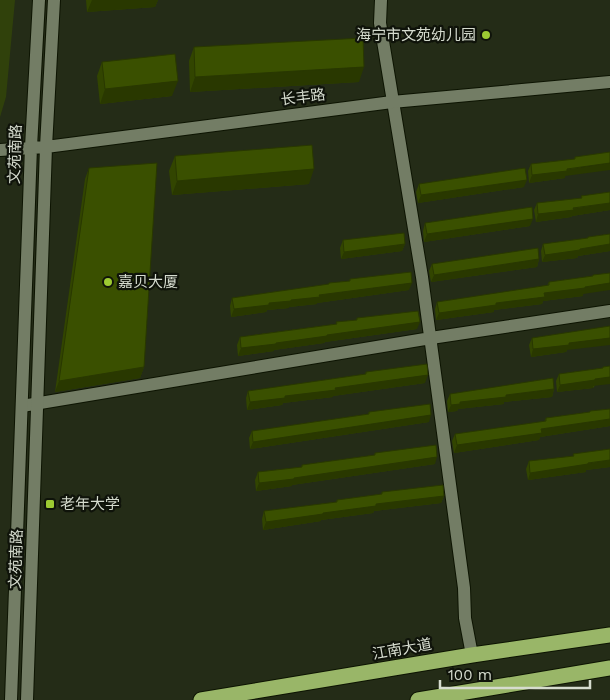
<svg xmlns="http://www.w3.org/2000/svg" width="610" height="700" viewBox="0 0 610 700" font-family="'Work Sans','Noto Sans SC',sans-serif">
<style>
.green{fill:#30410b}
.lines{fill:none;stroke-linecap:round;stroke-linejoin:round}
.street-casing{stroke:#0d1402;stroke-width:14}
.secondary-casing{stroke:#0d1402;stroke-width:14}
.highway-casing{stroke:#0d1402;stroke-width:17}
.street{stroke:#737d65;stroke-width:12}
.secondary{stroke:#737d65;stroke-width:12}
.highway{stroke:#99b668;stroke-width:15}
.wall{fill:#324500}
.shaded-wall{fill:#293800}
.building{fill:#3a5000;stroke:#293800}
.poi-dot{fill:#9cca32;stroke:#0f130a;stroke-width:2}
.labels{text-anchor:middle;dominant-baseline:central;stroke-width:4.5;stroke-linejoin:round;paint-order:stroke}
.poi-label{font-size:15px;fill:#d6dccf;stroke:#0f130a;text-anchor:start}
.street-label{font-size:15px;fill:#d6dccf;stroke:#0f130a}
</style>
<rect width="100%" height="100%" fill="#242c17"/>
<path class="green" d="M0,0H15L6,97L0,117Z"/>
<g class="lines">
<defs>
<path id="street" d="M381,0L380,23L422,277L464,588L465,618L472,655
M22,406L431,338L610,311"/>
<path id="secondary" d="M0,150L46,147L392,102L610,82
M11,700L31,147L39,0
M27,700L46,147L54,0"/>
<path id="highway" d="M201,700L472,655L610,635
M418,700L610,668"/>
</defs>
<use href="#street" class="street-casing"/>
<use href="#secondary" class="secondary-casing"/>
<use href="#highway" class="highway-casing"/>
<use href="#street" class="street"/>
<use href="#secondary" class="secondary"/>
<use href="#highway" class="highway"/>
</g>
<path class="wall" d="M86,0H158L155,7L87,12Z
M194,47L359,82L190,92L189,61Z
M102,62L172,96L100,104L97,76Z
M610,152L565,176V178L529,183L528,171L531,164L574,159L575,157Z
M175,156L309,184L172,195L169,171Z
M89,168L144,367L140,378L55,392L85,179Z
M419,184L524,187L418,203L416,192Z
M610,192V210L572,216L571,217L536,222L534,210L537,203L581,198V196Z
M425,223L530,226L424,242L423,231Z
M610,234V251L578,256L577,258L542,262L541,251L543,244L587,238L588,237Z
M343,240L405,244L402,251L341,259L340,248Z
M539,259L537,267L431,282L429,271L432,264Z
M610,273L583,294V296L543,301L542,304L494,310V312L436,320L435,309L437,302L547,286L549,282L592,276L593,275Z
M350,279L409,290L317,303V304L289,307V308L267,310L266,312L231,317L230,306L232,298L328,285L329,283L349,281Z
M357,318L417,329L325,342L324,343L274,350V351L238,356L237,345L240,337L336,324V322L356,320Z
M532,338L567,350L566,352L531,357L529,345Z
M610,366L593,388L557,392L556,381L559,374L602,368L603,367Z
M366,372L425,383L333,396V397L283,403L282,405L247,410L246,398L248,391L365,374Z
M554,389L552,397L504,402V404L458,409L457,411L448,412L447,401L450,394Z
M610,409V426L540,437L539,440L454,453L452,441L455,434L544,422L546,418L590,412V411Z
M369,412L429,422L250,449L249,438L252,431L368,414Z
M610,449V467L586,470V472L528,480L526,469L529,461L573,456V454Z
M375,453L435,464L292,485V486L256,491L255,480L258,472L301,467L302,465L374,455Z
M382,492L444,496L441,503L374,511L373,513L321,520V521L263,530L262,519L264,511L336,502L337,500L381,494Z"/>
<path class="shaded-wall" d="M92,0H158L155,7L87,12Z
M364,67L359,82L190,92L195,77Z
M178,81L172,96L100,104L105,89Z
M610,163V170L565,176V178L529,183L532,175Z
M314,169L309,184L172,195L177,181Z
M527,180L524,187L418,203L421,195Z
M610,203V210L572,216L571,217L536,222L538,214Z
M533,219L530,226L424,242L427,234Z
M405,244L402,251L341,259L344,252Z
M610,244V251L578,256L577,258L542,262L545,255Z
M539,259L537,267L431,282L434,275Z
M412,283L409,290L317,303V304L289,307V308L267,310L266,312L231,317L234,309L319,295Z
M610,283V290L583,294V296L543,301L542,304L494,310V312L436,320L439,313L496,303L544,293Z
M420,322L417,329L325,342L324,343L274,350V351L238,356L241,348L327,335Z
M610,338V345L567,350L566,352L531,357L533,349L569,343Z
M144,367L140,378L55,392L59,381Z
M428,375L425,383L333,396V397L283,403L282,405L247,410L250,402L335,388Z
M610,377V384L593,386V388L557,392L560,385L595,379Z
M554,389L552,397L504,402V404L458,409L457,411L448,412L451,405L460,402L506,395Z
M431,415L429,422L250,449L253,442Z
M610,419V426L540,437L539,440L454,453L457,445L541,429Z
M437,457L435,464L292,485V486L256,491L259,483Z
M610,460V467L586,470V472L528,480L530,473Z
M444,496L441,503L374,511L373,513L321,520V521L263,530L266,522L376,504Z"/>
<path class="building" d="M363,38L364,67L195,77L194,47Z
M175,54L178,81L105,89L102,62Z
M312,145L314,169L177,181L175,156Z
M610,152V163L567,169V171L532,175L531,164L575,159V157Z
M157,163L144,367L59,381L89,168Z
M525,168L527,180L421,195L419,184Z
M610,192V203L573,208L574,210L538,214L537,203L582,198L581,196Z
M532,207L533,219L427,234L425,223Z
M404,233L405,244L344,252L343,240Z
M610,234V244L580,249V250L545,255L543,244L588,238V237Z
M538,248L539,259L434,275L432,264Z
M411,272L412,283L319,295L320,297L291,300V301L269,303V305L234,309L232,298L329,284V283L350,281V279Z
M610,273V283L585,287V288L544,293L545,297L496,303V305L439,313L437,302L549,285V282L593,276V275Z
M418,311L420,322L327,335V336L276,343V344L241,348L240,337L337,324L336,322L357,320V318Z
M610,326V338L569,343V345L533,349L532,338Z
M427,364L428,375L335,388L336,390L285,396V398L250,402L248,391L366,374V372Z
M610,366V377L595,379V380L560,385L559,374L603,368V367Z
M553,378L554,389L506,395V397L460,402V404L451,405L450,394Z
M430,404L431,415L253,442L252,431L369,414V412Z
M610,409V419L541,429L542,433L457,445L455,434L546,421V418L590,412V411Z
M436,445L437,457L294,478V479L259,483L258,472L302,467V465L375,455V453Z
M610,449V460L588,463V464L530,473L529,461L574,456L573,454Z
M443,485L444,496L376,504V506L323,513V514L266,522L264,511L337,502V500L382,494V492Z"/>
<g class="poi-dot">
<circle cx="486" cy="35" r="5"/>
<circle cx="108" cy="282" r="5"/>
<rect x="45" y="499" width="10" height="10" rx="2.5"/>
</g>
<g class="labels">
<g class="poi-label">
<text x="476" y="35" text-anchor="end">海宁市文苑幼儿园</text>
<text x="118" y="282">嘉贝大厦</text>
<text x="60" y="504">老年大学</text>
</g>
<g class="street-label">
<text transform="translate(303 97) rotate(-7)">长丰路</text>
<text transform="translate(15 154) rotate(-88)">文苑南路</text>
<text transform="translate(16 559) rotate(-88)">文苑南路</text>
<text transform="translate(402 649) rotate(-10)">江南大道</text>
</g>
</g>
<path d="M440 680v8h150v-8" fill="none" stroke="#d6dccf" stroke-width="2.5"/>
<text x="448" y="680" font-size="15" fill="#d6dccf" stroke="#0f130a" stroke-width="4" paint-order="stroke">100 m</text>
</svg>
